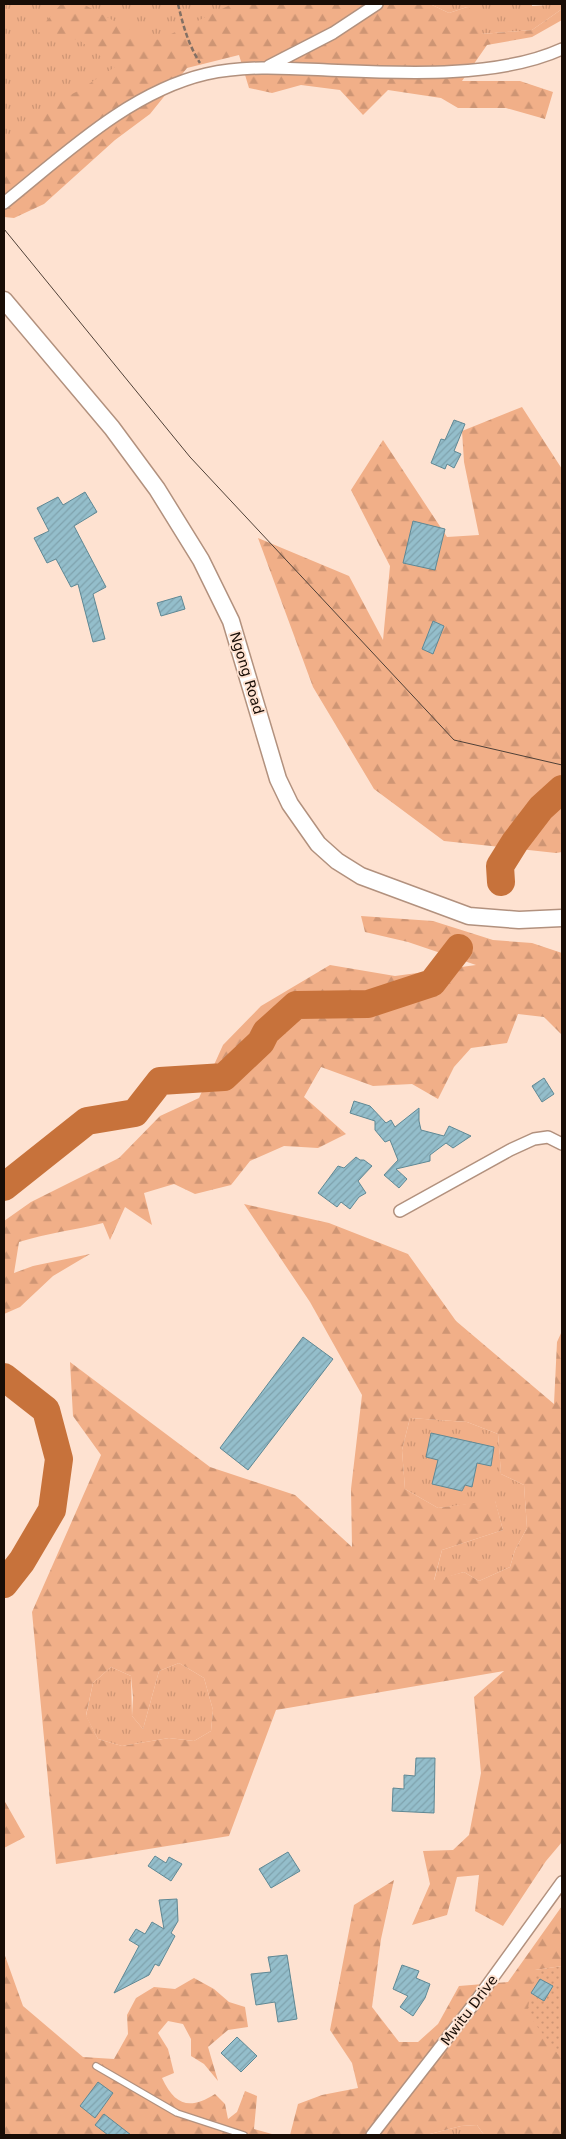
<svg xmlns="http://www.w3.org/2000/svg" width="566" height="2139" viewBox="0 0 566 2139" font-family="'DejaVu Sans',sans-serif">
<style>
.grass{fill:url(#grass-tufts)}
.forest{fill:url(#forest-firs);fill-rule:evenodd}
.park{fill:url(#park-dots)}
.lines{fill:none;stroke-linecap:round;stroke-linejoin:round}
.river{stroke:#c7723b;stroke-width:28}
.building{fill:url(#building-hatch);stroke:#5f8894}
.lane-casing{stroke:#b2917e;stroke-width:8}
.street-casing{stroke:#b2917e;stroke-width:14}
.secondary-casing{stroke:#b2917e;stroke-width:19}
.path{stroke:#837064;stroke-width:2.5;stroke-dasharray:5 2.5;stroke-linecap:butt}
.lane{stroke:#fff;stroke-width:5.5}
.street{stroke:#fff;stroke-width:11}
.secondary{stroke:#fff;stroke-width:16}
.tram{stroke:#4f4037;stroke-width:1}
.labels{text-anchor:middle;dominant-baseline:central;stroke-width:4;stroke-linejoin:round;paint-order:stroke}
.street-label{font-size:14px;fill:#180d06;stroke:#fee2d1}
</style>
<defs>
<pattern id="grass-tufts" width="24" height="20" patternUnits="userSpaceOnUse" patternTransform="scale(1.25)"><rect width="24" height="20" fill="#f1af88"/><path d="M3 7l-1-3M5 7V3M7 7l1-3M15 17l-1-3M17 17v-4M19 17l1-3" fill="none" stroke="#ce9574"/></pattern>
<pattern id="forest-firs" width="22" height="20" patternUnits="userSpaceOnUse" patternTransform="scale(1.25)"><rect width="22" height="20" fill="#f1af88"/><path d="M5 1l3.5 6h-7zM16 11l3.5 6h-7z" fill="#ce9574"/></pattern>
<pattern id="park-dots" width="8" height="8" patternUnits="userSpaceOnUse" patternTransform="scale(1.25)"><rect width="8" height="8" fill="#f1af88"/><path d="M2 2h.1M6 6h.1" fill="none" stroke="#ce9574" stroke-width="1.8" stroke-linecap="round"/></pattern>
<pattern id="building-hatch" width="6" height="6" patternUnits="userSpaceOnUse" patternTransform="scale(1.25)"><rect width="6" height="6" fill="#94becb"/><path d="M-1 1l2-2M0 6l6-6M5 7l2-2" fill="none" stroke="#7fa2ad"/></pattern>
</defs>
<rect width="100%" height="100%" fill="#fee2d1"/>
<path class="grass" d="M4,4H281L4,169Z
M430,4H532V6L562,4V9L532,30L481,34L467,7L449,13Z
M410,1418L467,1422L498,1434L501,1474L524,1485L527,1528L515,1550L510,1567L479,1581L464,1572L434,1581L442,1550L503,1530L495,1501L438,1508L405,1489L402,1450Z
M179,1663L204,1678L213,1710L211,1731L194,1741L169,1738L122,1746L98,1739L86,1716L93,1683L111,1667L131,1676L132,1716L143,1729L159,1671Z
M477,2125L484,2135H426L461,2126Z"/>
<path class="forest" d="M61,4H83L138,34L159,40L232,4H430L449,13L467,7L483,16L481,34L532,30L562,9V20L532,37L487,45L462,81H520L553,92L545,119L506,108H458L441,98L388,90L363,115L340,90L301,85L272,93L249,88L239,55L187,68L150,114L115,140L44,204L14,218L4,217V148L28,116L78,91L115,67L79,40L37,32Z
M522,407L562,469V852L556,853L444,841L374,789L313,687L258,538L349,576L383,640L390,566L351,490L383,440L447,537L479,535L464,462L462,431Z
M361,916L433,921L493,940L532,943L562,953V1035L544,1017L518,1014L507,1043L471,1048L454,1067L438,1099L412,1084L373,1086L321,1067L304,1097L346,1134L318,1148L284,1146L250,1161L231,1185L195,1194L174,1184L144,1193L152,1225L125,1207L110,1240L103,1223C75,1230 47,1233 19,1242L14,1273L33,1266L90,1254L53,1276L20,1307L4,1314V1221L31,1202L119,1158L160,1116L199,1098L223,1045L261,1006L330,965L395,976L476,965L408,942L365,932Z
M244,1204L329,1223L408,1254L456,1321L554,1404L557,1342L562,1331V1842L546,1861L503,1926L475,1911L479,1875L457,1877L447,1915L412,1925L430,1884L423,1851L453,1850L469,1835L481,1773L474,1697L504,1671L276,1710L229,1836L56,1864L32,1612L101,1455L73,1416L70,1362L210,1467L295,1495L352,1547L351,1489L362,1395L310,1302ZM410,1418L467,1422L498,1434L501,1474L524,1485L527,1528L515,1550L510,1567L479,1581L464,1572L434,1580L442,1550L503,1530L495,1500L438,1508L405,1489L402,1450ZM179,1663L204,1678L213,1710L211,1731L194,1741L169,1738L122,1746L98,1739L86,1715L93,1683L111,1667L131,1676L133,1697L132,1716L143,1729L159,1671Z
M4,1800L25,1837L4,1848Z
M394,1880L381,1939L372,2007L399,2042H418L438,2024L459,1986L508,1982L562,1906V1966L535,1970L558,2054H562V2135H484L477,2125L461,2126L426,2135H4V1953L23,2006L83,2057L114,2059L128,2034L127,2015L136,1998L154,1987L175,1989L194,1978L214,1989L229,2002L245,2007L248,2027L228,2030L208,2047L218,2081L204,2064L191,2056V2039L183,2024L168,2021L158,2033L168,2049L174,2073L162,2078C175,2106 190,2110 215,2094L225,2104L228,2119L237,2112L245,2091L257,2096L254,2129L272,2134L290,2135L298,2104L322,2095L358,2088L352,2063L330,2030L354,1905Z"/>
<path class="park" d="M562,1966V2054H558L527,2013L535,1970Z"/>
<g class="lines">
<path class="river" d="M501,882L500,866L515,842L541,808L562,789
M4,1187L87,1121L135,1113L160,1081L224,1077L261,1042L266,1032L296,1005L368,1004L432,983L459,948
M4,1377L46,1410L59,1459L52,1510L22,1561L4,1584"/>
</g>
<path class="building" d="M454,420L465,424L454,451L461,454L454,468L447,464L445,469L431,463L441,439L445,440Z
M85,492L97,512L74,526L106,587L93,594L105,639L93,642L78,584L71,587L56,559L47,563L34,538L49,531L37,508L58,497L63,505Z
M413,521L445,529L435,570L403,563Z
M181,596L185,609L161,616L157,603Z
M433,621L444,626L433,654L422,649Z
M544,1078L554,1094L542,1102L532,1086Z
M354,1101L370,1106L386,1123L391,1120L395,1127L419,1108V1121L421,1130L444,1136L449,1126L471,1136L453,1148L446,1143L430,1155V1161L396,1169L407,1179L399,1188L384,1175L398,1160L390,1140L385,1142L375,1130V1121L350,1113Z
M356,1157L360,1160H364L372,1166L358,1181L366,1193L359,1197L350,1209L341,1202L337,1207L318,1193L338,1166L344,1168Z
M303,1337L333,1359L248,1470L220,1448Z
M431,1433L494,1447L491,1466L477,1463L472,1487L465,1485L462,1491L432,1484L438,1460L426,1457Z
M416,1758H435L434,1813L392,1811L393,1788L404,1789V1775L415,1776Z
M288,1852L300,1871L271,1888L259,1869Z
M155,1856L166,1863L169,1857L182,1864L171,1881L148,1866Z
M177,1899L178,1921L171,1933L175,1936L159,1966L155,1964L149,1975L114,1993L139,1946L129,1940L136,1929L145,1934L152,1922L164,1929L159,1900Z
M287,1955L297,2019L278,2022L275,2002L256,2005L251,1974L271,1972L268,1957Z
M402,1965L419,1971L416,1978L430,1984L425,1998L413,2016L400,2007L408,1996L393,1989Z
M540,1979L553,1986L544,2001L531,1993Z
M237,2037L257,2056L241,2072L221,2053Z
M98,2082L113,2093L95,2118L80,2106Z
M104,2114L131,2135H108L95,2125Z"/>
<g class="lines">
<defs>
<path id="lane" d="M96,2066L177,2113L244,2135"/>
<path id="street" d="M269,66L333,33L377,4
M4,203C64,155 129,92 206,74C246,65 287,68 327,70C398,73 496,79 562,49
M400,1211L510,1150L534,1139L548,1137L562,1144
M372,2135L473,2005L562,1882"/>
<path id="secondary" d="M4,300L112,428L157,489L201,560L231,621L278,779L290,804L318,844L337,861L361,876L469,916L519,920L562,918"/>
</defs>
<use href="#lane" class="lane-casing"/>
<use href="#street" class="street-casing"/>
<use href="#secondary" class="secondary-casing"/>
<path class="path" d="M178,4C183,25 188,44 200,63"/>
<use href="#lane" class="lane"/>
<use href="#street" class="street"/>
<use href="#secondary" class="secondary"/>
<path class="tram" d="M4,229L190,457L454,740L562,765"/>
</g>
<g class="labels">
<g class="street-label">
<text transform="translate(247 673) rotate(73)">Ngong Road</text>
<text transform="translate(469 2010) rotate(-53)">Mwitu Drive</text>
</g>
</g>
<rect width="566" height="2139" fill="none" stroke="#180d06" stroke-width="10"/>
</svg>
